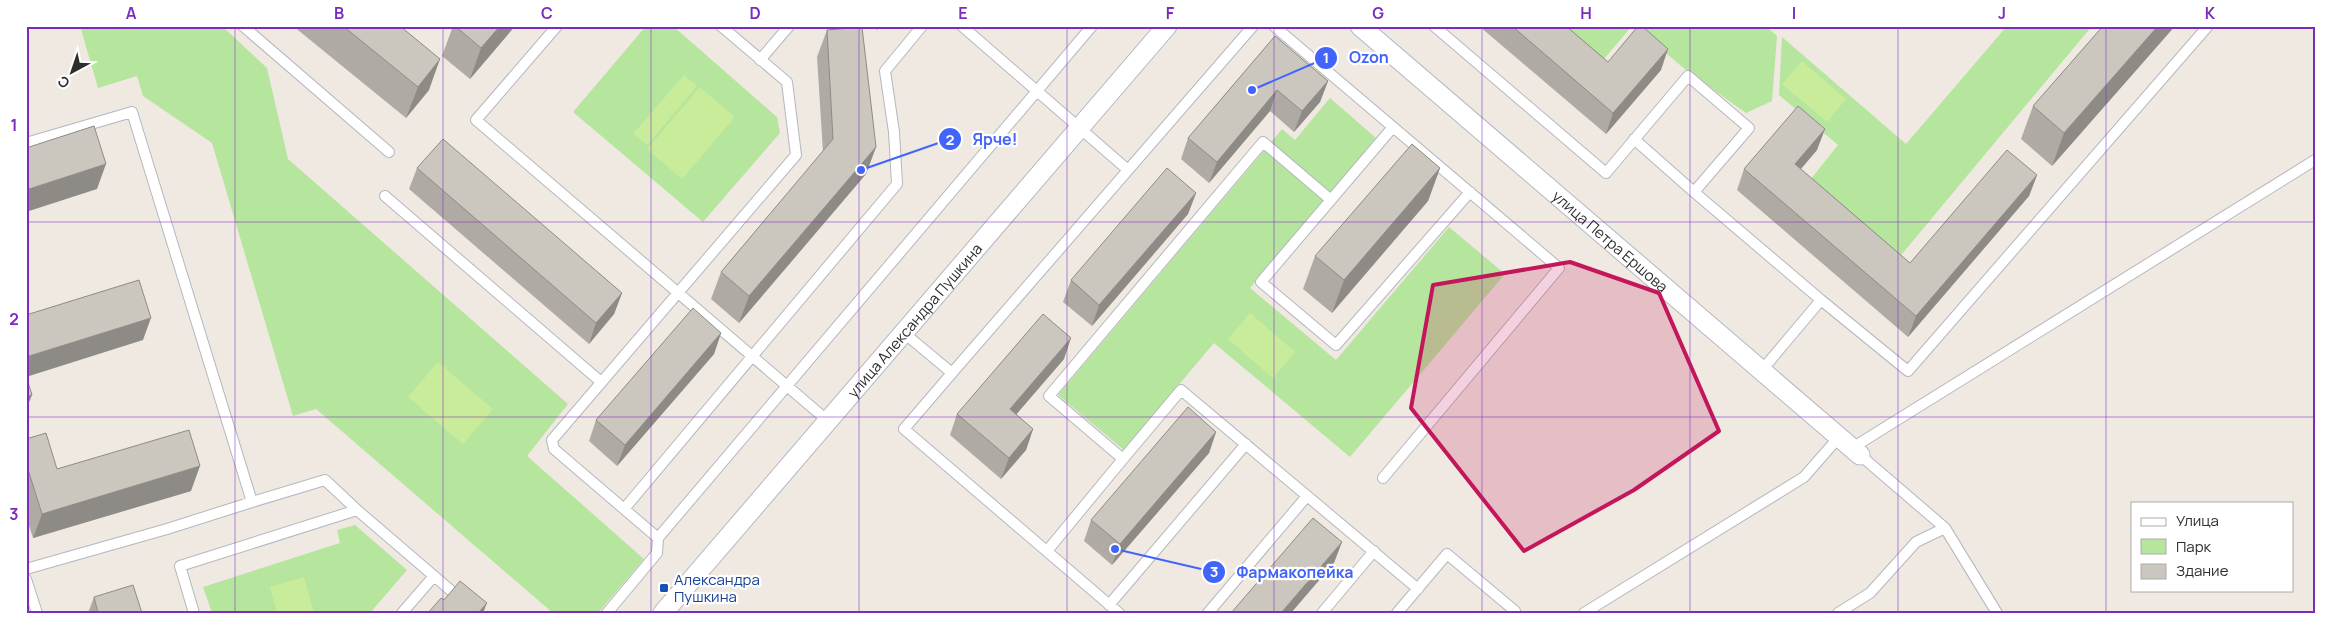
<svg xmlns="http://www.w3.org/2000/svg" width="2341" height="639" viewBox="0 0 2341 639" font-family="Manrope,sans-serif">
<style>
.green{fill:#b6e59e}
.pitch{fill:#c9ec9a}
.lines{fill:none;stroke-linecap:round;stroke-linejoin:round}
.service-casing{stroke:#b4b7c1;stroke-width:12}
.minor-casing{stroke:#b4b7c1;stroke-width:21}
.service{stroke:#fff;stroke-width:10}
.minor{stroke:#fff;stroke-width:19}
.wall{fill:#afaba4}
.shaded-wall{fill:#8e8b86}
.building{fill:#cbc7bf;stroke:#8e8b86}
.marked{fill:#c2185b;fill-opacity:0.2;stroke:#c2185b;stroke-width:4;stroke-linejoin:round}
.grid{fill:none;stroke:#7b2cbf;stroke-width:1;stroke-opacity:0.55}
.transit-dot{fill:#1a4fb4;stroke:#fff;stroke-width:2}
.labels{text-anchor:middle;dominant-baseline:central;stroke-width:4.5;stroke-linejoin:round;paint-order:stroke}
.street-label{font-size:15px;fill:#2e2e2e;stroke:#fff}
.transit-label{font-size:15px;fill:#164399;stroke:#fff;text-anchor:start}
.leader{fill:none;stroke:#4264fb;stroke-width:2}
.callout-dot{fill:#4264fb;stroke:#fff;stroke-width:2}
.mark-label{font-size:15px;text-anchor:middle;font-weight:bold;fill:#fff}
.callout-label{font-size:16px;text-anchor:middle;font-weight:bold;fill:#4264fb;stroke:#fff;stroke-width:4.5;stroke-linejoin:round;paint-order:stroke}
.neatline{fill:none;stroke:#7b2cbf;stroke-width:2}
.grid-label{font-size:16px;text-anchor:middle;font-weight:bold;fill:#7b2cbf}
</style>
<rect width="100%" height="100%" fill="#efe9e1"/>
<path class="green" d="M80,26H222L267,68L288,159L568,404L527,456L644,559L598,613H553L316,409L293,416L212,143L143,96L137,76L98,88Z
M646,26H673L777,117L780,133L703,222L573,112Z
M1564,26H1632L1603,60Z
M1634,26H1766L1777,36L1772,101L1746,113L1687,71Z
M2007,26H2092L1897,260L1806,185L1838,145L1779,95L1782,37L1906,144Z
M1330,98L1376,138L1250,288L1336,360L1449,227L1505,274L1350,457L1214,343L1124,450L1058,395L1282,129L1295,140Z
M355,525L407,570L370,613H212L203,587L340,543L337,530Z"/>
<path class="pitch" d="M1802,61L1846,99L1827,122L1782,84Z
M684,75L697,86L647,145L633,134Z
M700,87L735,117L682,179L647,149Z
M1250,313L1295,352L1273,378L1228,339Z
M438,362L493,409L463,444L408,397Z
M304,577L314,613H277L270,587Z"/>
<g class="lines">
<defs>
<path id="service" d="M243,26L389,152
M557,26L476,120L828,421
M962,26L1128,170
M1274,26L1559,268L1383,478
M1434,26L1606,173L1688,76L1749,128L1694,192L1821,300L1762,370
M760,60L789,26
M1393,127L1261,282L1336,345L1470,192
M1634,139L1694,192
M26,143L132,112L252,502L325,480L357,510L434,576L402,613
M385,196L601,382
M1331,200L1263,142L1049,396L1123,459L1181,390L1418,589
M1821,300L1908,371L2208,26
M904,333L952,373L1253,26
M952,373L904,429L1119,613
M1852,448L2315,160
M1860,455L1945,528L1997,613
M624,509L897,184L894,132L885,71L922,26
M658,538L554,449L552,440L796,155L787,82L721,26
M1047,551L1123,459
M26,569L167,529L252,502
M434,576L477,613
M26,579L37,613
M1109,605L1246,444
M194,613L180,566L357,510
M607,613L657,553L658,538L1092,26
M1208,613L1307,496
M1322,613L1374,551
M1397,613L1447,554L1515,611
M1584,613L1804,477L1839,437
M1838,613L1870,593L1916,542L1945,528"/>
<g id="minor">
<path id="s1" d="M1360,26L1860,455"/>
<path id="s2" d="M663,613L1167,26"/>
</g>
</defs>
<use href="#service" class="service-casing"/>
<use href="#minor" class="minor-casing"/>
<use href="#service" class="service"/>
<use href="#minor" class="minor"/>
</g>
<path class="wall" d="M293,26H400L429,90L406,118Z
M453,26H515L470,79L442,56Z
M872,26H880L877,30Z
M1479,26H1566L1608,62L1661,70L1606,134Z
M2103,26H2175L2052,166L2021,139L2033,106Z
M827,30L876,147L866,174L739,323L711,299L721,272L823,152L817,57Z
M1275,36L1328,81L1320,102L1294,132L1270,111L1209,183L1181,159L1188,138Z
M1817,150L1801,169L1910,263L2037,175L2029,196L1908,337L1737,190L1744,169Z
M417,168L622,293L614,314L589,344L409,189Z
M1440,168L1428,201L1332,313L1303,289L1315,256Z
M1196,193L1188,214L1092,326L1063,302L1071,280Z
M721,333L714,354L617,466L589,441L596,420Z
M1064,359L1016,414L1033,429L1026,450L1001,479L950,435L957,414Z
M1216,432L1209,453L1112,565L1084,541L1091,520Z
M26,439L57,469L191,491L33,538L26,517Z
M94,597L142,613H88Z"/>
<path class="shaded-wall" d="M500,26H515L470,79L481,48Z
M2158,26H2175L2052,166L2064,133Z
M1668,49L1661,70L1606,134L1613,113Z
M440,59L429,90L406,118L418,87Z
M1328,81L1320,102L1294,132L1302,111Z
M1277,90L1270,111L1209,183L1217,162Z
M1825,129L1817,150L1787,185L1795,164Z
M876,147L866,174L739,323L749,296Z
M106,164L97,189L26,212V190Z
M1440,168L1428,201L1332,313L1344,280Z
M2037,175L2029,196L1908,337L1916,316Z
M1196,193L1188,214L1092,326L1099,305Z
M622,293L614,314L589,344L596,323Z
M151,318L143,340L26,377V357Z
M721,333L714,354L617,466L625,445Z
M1071,338L1064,359L1003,430L1010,409Z
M32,395L26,410V396Z
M1033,429L1026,450L1001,479L1009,458Z
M1216,432L1209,453L1112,565L1120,544Z
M200,466L191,491L33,538L42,514Z
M1342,542L1334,563L1291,613H1281Z
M487,603L483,613H478Z"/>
<path class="building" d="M343,26H400L440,59L418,87Z
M455,26H500L481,48Z
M1512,26H1566L1608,62L1638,26H1642L1668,49L1613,113Z
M2103,26H2158L2064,133L2033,106Z
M862,27L876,147L749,296L721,272L833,139L827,30Z
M1275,36L1328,81L1302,111L1277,90L1217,162L1188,138Z
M1798,106L1825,129L1795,164L1910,263L2007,150L2037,175L1916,316L1744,169Z
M94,126L106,164L26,190V148Z
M443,139L622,293L596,323L417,168Z
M1412,144L1440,168L1344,280L1315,256Z
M1167,168L1196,193L1099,305L1071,280Z
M139,280L151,318L26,357V315Z
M693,308L721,333L625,445L596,420Z
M1043,314L1071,338L1010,409L1033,429L1009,458L957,414Z
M26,376L32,395L26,396Z
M1188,407L1216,432L1120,544L1091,520Z
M189,430L200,466L42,514L26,463V439L46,433L57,469Z
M1313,518L1342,542L1281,613H1231Z
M460,581L487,603L478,613H428L441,598L444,600Z
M133,585L142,613H98L94,597Z"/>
<path class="marked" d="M1570,262L1659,293L1719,431L1634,490L1524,551L1411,408L1433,285Z"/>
<path class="grid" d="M235,26V613M443,26V613M651,26V613M859,26V613M1067,26V613M1274,26V613M1482,26V613M1690,26V613M1898,26V613M2106,26V613M26,222H2315M26,417H2315"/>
<rect class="transit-dot" x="659" y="583" width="10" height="10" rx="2.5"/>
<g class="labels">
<g class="street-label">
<text stroke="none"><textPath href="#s1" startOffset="330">улица Петра Ершова</textPath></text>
<text stroke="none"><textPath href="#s2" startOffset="386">улица Александра Пушкина</textPath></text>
</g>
<g class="transit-label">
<text x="674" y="579">Александра<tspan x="674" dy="17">Пушкина</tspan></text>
</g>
</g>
<path class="leader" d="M1252 90L1326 58M861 170L950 139M1115 549L1214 572"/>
<g class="callout-dot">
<circle cx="1252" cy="90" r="5"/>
<circle cx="861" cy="170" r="5"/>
<circle cx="1115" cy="549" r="5"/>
<circle cx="1326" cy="58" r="12"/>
<circle cx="950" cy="139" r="12"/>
<circle cx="1214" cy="572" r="12"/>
</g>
<g class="mark-label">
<text x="1326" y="63">1</text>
<text x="950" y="145">2</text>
<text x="1214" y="577">3</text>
</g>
<g class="callout-label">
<text x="1369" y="63">Ozon</text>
<text x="995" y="145">Ярче!</text>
<text x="1295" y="578">Фармакопейка</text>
</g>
<rect width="2341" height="639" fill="none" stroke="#ffffff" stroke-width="55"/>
<rect x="2131" y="502" width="162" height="90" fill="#ffffff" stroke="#ababab"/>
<rect x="2141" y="518" width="25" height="8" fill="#ffffff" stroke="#ababab"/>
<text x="2176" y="526" font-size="15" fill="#2e2e2e">Улица</text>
<rect x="2141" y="539" width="25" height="15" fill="#b6e59e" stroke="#ababab"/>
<text x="2176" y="552" font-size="15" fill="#2e2e2e">Парк</text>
<rect x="2141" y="564" width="25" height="15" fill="#cbc7bf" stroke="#ababab"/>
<text x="2176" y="576" font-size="15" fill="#2e2e2e">Здание</text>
<g transform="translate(72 72) rotate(220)" stroke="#ffffff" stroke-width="4" paint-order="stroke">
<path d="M0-4L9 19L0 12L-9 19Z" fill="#2e2e2e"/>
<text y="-8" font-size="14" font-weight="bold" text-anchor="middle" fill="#2e2e2e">С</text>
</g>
<rect x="28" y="28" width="2286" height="584" class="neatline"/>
<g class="grid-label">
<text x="131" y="19">A</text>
<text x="339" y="19">B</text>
<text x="547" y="19">C</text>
<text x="755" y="19">D</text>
<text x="963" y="19">E</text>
<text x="1170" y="19">F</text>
<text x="1378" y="19">G</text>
<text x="1586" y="19">H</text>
<text x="1794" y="19">I</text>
<text x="2002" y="19">J</text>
<text x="2210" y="19">K</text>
<text x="14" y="131">1</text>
<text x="14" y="325">2</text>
<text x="14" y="520">3</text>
</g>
</svg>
